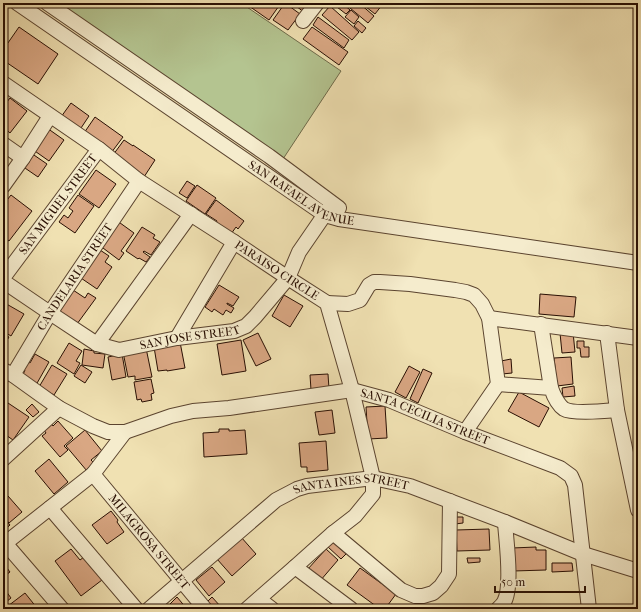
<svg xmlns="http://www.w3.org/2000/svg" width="641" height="612" viewBox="0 0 641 612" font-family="'IM FELL French Canon',serif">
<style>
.green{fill:#b4c490;stroke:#6e6a4a}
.building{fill:#d9a783;stroke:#290f03}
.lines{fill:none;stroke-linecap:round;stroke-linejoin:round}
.street-casing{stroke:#5b442f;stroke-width:16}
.street{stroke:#f5eccd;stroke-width:14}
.labels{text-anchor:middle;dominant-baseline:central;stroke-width:3.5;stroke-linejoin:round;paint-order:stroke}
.street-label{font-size:12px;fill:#290f03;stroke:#f5eccd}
</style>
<rect width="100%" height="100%" fill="#f0e1b2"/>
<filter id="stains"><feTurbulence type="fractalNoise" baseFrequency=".005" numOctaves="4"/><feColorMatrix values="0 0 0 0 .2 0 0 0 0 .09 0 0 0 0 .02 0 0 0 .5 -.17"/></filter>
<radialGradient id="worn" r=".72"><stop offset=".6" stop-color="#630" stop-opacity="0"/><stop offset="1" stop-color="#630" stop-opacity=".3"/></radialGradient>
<path class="green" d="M58,3H241L341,71L283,159Z"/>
<path class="building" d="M251,3H281L269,20L249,6Z
M285,3L300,14L288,30L273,20Z
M298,3H313L305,13L296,6Z
M340,3H342L350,10L346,14L337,7Z
M344,3H359L374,16L368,23Z
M361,3H380L382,5L375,14Z
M330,6L359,32L352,40L322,15Z
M351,10L359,17L354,24L345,17Z
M318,17L349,40L344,48L313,25Z
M358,21L366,28L362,33L354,26Z
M19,27L58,54L38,84L3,60V50Z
M312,27L348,52L339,65L303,39Z
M10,98L27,111L10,133L3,127V107Z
M71,103L89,116L79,131L61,117Z
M95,117L123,137L111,153L84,133Z
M47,128L64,140L49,161L32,149Z
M124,140L133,146V145L155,160L144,177L113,155Z
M31,153L47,164L38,177L22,166Z
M96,170L116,184L99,208L79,194Z
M187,181L195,186L187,198L179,193Z
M197,185L216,198L205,214L186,201Z
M11,195L32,211L9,241L3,237V205Z
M78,195L94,206L75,233L59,222L64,215L68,218L73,211L69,208Z
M216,200L244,221L238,229L236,227L231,234L216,223L217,221L206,214Z
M116,220L134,233L121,251L124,253L119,260L99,245Z
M142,227L155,235L153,238L160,242L151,255L144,251L143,252L150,257L146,262L139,258L138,259L126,251Z
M97,248L109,256L105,262L112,267L97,289L78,276Z
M219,285L239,297L233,306L227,303V304L234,308L231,313L226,310L223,315L214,309L212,312L205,307Z
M73,290L85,298L88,293L96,298L77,324L59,311Z
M540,294L576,297L574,317L539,314Z
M284,295L303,306L290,327L272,316Z
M3,302L24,314L11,336L3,331Z
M573,332L575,352L562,353L560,333Z
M258,333L271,359L256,366L243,340Z
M3,334L9,337L3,347Z
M241,340L246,371L222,375L217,344Z
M577,341H584V347H589V357H581L580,348H577Z
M180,342L185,368L167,371V370L158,371L154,347Z
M69,343L82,351L76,361L80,363L74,374L57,363Z
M146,348L152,377L135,380V376L128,377L123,352Z
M84,349L94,351V353L105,354L103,368L82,365Z
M35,354L49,362L36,385L22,377L25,370L19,367L24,359L30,363Z
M122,354L126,377L112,380L108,357Z
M571,357L573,384L557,386L554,358Z
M511,359L512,373L502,374L501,361Z
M52,365L67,374L54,395L39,387Z
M81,365L92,372L85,383L74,376Z
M409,366L420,372L406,398L395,392Z
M423,369L432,373L418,403L410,399Z
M328,374L329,389L311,390L310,375Z
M151,379L154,393L151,394L152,400L142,402L141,399L137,400L134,382Z
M574,386L575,396L563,397L562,388Z
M519,392L549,408L539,427L508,411Z
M5,401L29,417L13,440L3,433V404Z
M32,404L39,412L33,417L26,410Z
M385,406L387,438L368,439L366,407Z
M332,410L335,433L319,435L315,412Z
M58,421L73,438L64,446L68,450L60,457L42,436L46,433L44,430L50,422L53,426Z
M219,429H229V431L245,430L247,454L204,457L203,433L219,432Z
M85,430L102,451L91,460L95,464L87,471L66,446Z
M326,441L328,470L307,472V467H301L299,443Z
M49,459L68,482L54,494L35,471Z
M8,496L22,512L9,523L3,516V500Z
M111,511L118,520L117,522L124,532L107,544L92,525Z
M3,517L10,525L3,531Z
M455,517H463V523L455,524Z
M489,529L490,550L457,551L456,530Z
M241,537L256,554L232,576L217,559Z
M333,542L346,554L341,559L328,547Z
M536,547V550H546V570L513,571L512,548Z
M71,549L80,560L84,557L102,580L81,596L55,561Z
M326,549L338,560L320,581L307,570Z
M467,558H480V562L468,563Z
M3,563L10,572L3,577Z
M552,563H572L573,571L552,572Z
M212,567L225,582L209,596L196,580Z
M360,568L396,594L385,609H380L347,585Z
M3,587L11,598L6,602L3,597Z
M25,593L37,608L4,609Z
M177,597L187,609H171L168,606Z
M212,597L221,607L219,609H211L206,603Z"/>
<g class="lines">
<defs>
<g id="street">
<path id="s1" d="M17,3L325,215L339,219L638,263"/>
<path d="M47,3L269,156L339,208"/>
<path d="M303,21L317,3"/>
<path id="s2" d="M3,83L99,149L139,181L234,242L288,278L327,303L352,390L373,478V494L355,516L333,533L295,567L247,609"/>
<path d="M3,144L23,158"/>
<path d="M3,186L23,158L50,116"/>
<path id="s3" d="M3,278L99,149"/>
<path id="s4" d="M3,281L50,313L97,344L119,350L177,338L234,331L246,326L255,317L288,278L299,252L332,204"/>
<path d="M327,303L348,304L360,300L369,285L374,282H380L410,284L455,290L466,292L474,295L482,304L489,318L498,384L465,432"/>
<path d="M489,318L638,338"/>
<path d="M541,324L551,388"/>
<path d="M607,333L617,410L638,510"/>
<path d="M177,338L234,242"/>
<path d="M97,344L191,214"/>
<path id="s5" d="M3,370L13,375L59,408L93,426L108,432H125L171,416L193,411L229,408L352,390L389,400L465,432L560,468L571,476L575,485L589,609"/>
<path id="s6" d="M13,375L50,313L139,181"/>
<path d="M498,384L551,388C553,394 558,405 564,409C572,414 606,411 617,410"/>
<path d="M3,459L59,408"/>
<path id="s7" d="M93,474L205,609"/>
<path d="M50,508L136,609"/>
<path d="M333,533L401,590L415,596H423L433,593L441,586L449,574L450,501"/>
<path d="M5,543L62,609"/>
<path d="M3,545L93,474L125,432"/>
<path d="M295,567L351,609"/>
<path d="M259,599L272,609"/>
<path id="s8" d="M149,609L276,500L297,489L307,486L373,478L410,486L505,522L583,554L638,571"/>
<path d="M498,609C500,607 503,604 504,602C513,587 506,540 505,522"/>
</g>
</defs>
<use href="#street" class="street-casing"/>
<use href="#street" class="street"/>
</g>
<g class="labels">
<g class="street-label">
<text stroke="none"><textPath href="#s1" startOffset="343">SAN RAFAEL AVENUE</textPath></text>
<text stroke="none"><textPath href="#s3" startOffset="92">SAN MIGUEL STREET</textPath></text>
<text stroke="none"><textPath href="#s2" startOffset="332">PARAISO CIRCLE</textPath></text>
<text stroke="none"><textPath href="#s6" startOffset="116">CANDELARIA STREET</textPath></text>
<text stroke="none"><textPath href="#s4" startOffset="208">SAN JOSE STREET</textPath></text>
<text stroke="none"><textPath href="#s5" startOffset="449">SANTA CECILIA STREET</textPath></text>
<text stroke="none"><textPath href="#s8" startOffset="246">SANTA INES STREET</textPath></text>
<text stroke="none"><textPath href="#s7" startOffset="88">MILAGROSA STREET</textPath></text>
</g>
</g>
<rect width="641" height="612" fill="none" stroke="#f0e1b2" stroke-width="16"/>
<rect x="4" y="4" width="633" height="604" fill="none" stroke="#290f03" stroke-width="2"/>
<rect x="8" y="8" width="625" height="596" fill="none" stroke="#290f03"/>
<path d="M495 586v6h90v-6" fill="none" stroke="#290f03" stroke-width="2"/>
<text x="501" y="586" font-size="12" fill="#290f03" stroke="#f5eccd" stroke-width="3" paint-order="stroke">50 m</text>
<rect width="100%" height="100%" filter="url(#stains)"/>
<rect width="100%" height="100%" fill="url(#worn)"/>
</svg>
